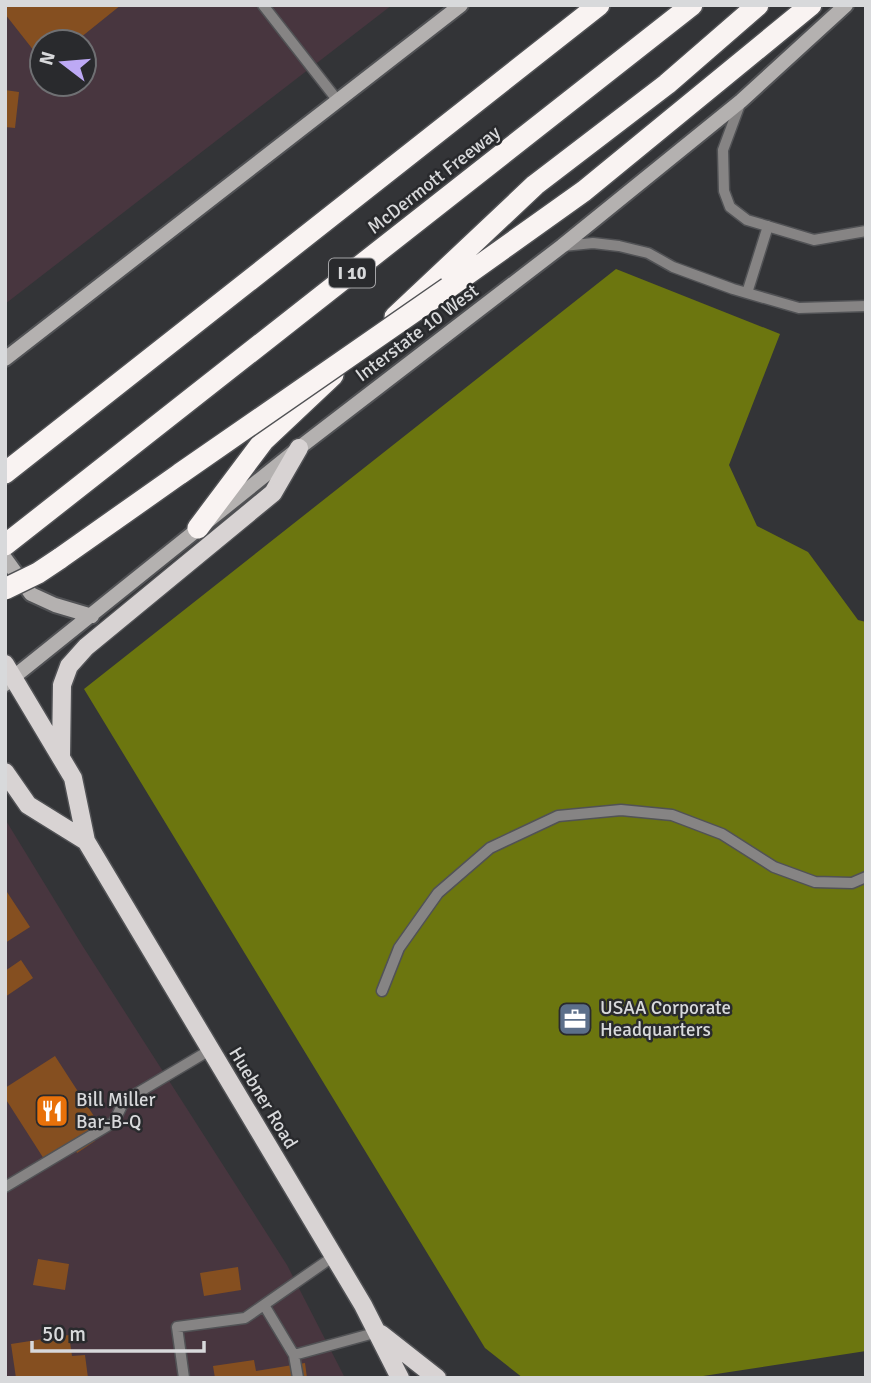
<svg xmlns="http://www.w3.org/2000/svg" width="871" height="1383" viewBox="0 0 871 1383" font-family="Signika,sans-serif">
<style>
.commercial{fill:#48363f;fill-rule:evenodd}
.forest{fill:#6c760f}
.building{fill:#854f20}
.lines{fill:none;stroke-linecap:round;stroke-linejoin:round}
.service-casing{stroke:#515255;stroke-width:13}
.secondary-casing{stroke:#515255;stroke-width:18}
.primary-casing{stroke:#515255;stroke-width:21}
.motorway-casing{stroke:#515255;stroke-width:24}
.service{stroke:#868484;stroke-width:10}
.secondary{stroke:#b4b1b0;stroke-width:14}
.primary{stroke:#d8d3d3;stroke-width:18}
.motorway{stroke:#f9f3f2;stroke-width:21}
.motorway-bridge-casing{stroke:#515255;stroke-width:24;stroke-linecap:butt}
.motorway-bridge{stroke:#f9f3f2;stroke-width:21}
.labels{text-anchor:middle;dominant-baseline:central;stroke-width:5;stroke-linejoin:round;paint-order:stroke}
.shield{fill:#292a2d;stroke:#a4a4a7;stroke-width:2}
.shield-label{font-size:18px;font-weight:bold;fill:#d8d9db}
.street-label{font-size:19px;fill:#d8d9db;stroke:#292a2d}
.poi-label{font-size:19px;fill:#d8d9db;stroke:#292a2d;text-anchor:start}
</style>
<rect width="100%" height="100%" fill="#333437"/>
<path class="commercial" d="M5,5H392L5,304ZM42,42H84V84H42Z
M5,819L82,945L287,1265L345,1378H5Z"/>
<path class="forest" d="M616,269L780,334L729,465L757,526L808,552L858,620L866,622V1351L690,1378H523L485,1348L84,689Z"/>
<path class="building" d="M5,5H121L75,42H42V56H38L5,14Z
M5,90L19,92L15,128L5,127Z
M5,889L30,927L5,943Z
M21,960L33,978L5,997V971Z
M55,1056L99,1124L89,1131L95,1141L77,1153L71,1142L44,1159L5,1098V1088Z
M38,1259L69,1264L65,1290L33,1285Z
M238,1267L241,1290L204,1296L200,1273Z
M69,1335L72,1356L85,1355L88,1378H16L11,1344Z
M254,1360L256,1371L305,1363L307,1378H215L213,1366Z"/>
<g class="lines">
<defs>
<path id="service" d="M263,5L338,101
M740,104L723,150L724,191L730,207L747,220L814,240L866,231
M563,246L593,243L619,246L648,253L673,267L733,289L799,308L866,306
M747,293L768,226
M382,991L399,948L438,893L490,848L558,816L621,810L672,815L722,834L774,867L815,882L852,883L866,877
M5,1187L114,1122L124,1101L210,1050
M264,1305L294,1355L298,1378
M294,1355L378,1332
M184,1378L177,1327L245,1318L334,1256"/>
<path id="secondary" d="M5,359L461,5
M5,558L31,594L55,605L92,616
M5,684L299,448L562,246L741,101L846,5"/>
<path id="primary" d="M5,664L73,778L86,841L363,1305L400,1378
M61,755L62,685L69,666L86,647L273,493L299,448
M5,772L28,805L86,841
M381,1334L437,1378"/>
<path id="motorway" d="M448,288L584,191L811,5
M395,317L535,185L667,84L758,5
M5,473L599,5
M198,528L264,440L333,375
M5,545L692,5
M59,559L181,473"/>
</defs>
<use href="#service" class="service-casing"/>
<use href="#secondary" class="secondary-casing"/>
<use href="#primary" class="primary-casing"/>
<use href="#motorway" class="motorway-casing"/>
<use href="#service" class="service"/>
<use href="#secondary" class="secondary"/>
<use href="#primary" class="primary"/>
<use href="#motorway" class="motorway"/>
<defs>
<path id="motorway-bridge" d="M181,473L448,288
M5,589L38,573L59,559"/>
</defs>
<use href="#motorway-bridge" class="motorway-bridge-casing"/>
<use href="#motorway-bridge" class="motorway-bridge"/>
</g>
<defs>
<symbol id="office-square" viewBox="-11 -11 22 22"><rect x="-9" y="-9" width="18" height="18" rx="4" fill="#5c6f8a" stroke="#292a2d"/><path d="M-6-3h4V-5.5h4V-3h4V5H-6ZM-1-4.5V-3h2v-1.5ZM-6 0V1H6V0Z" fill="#fff"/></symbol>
<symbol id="restaurant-square" viewBox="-11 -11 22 22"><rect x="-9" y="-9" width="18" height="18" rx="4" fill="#e8710a" stroke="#292a2d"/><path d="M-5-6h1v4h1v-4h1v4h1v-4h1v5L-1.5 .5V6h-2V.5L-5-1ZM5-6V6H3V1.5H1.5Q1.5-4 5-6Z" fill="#fff"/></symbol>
</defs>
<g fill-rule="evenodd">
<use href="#office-square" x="556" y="1000" width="38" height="38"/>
<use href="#restaurant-square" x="33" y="1092" width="38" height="38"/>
</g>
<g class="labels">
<rect class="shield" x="329" y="258.5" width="46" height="29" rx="5"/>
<g class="shield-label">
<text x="352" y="273">I 10</text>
</g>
<g class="street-label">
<text transform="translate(434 180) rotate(-38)">McDermott Freeway</text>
<text transform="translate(417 333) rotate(-37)">Interstate 10 West</text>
<text transform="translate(263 1098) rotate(59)">Huebner Road</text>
</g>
<g class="poi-label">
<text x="600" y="1008">USAA Corporate<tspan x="600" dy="22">Headquarters</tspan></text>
<text x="76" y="1100">Bill Miller<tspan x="76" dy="22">Bar-B-Q</tspan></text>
</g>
</g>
<rect width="871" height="1383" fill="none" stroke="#d8d9db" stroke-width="14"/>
<g transform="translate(63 63) rotate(286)"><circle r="33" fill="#292a2d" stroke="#6f7073" stroke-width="2"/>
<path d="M0-5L12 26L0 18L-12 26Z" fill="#bda9f5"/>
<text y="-10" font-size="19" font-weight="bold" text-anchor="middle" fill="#d8d9db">N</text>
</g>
<path d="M32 1341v10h172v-10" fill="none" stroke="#d8d9db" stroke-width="3.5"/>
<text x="42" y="1341" font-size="21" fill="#d8d9db" stroke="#292a2d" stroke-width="5" paint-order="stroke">50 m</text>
</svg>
